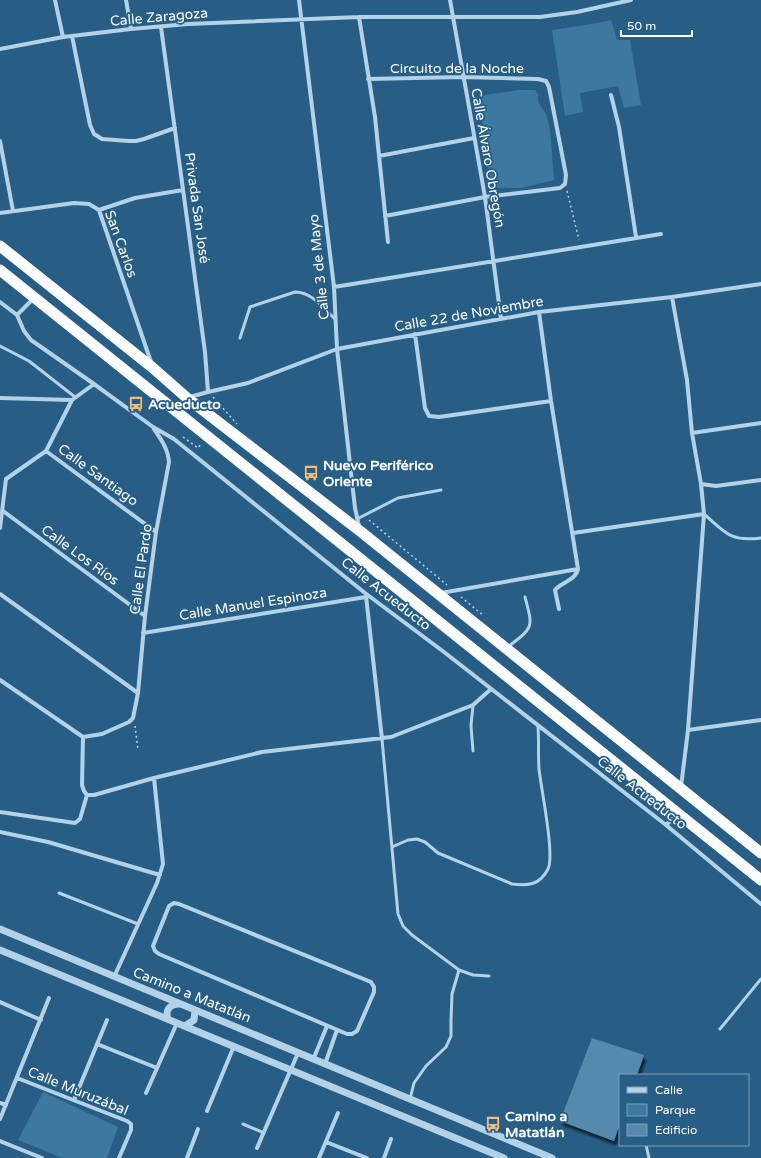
<svg xmlns="http://www.w3.org/2000/svg" width="761" height="1158" viewBox="0 0 761 1158" font-family="'Varela Round',sans-serif">
<style>
.green{fill:#3d78a1}
.building{fill:#5589ae;filter:url(#shadow)}
.lines{fill:none;stroke-linecap:round;stroke-linejoin:round}
.path{stroke:#b3d2e7;stroke-width:1.5;stroke-dasharray:2 3;stroke-linecap:butt}
.service{stroke:#b3d2e7;stroke-width:3}
.minor{stroke:#b3d2e7;stroke-width:4}
.tertiary{stroke:#b3d2e7;stroke-width:7}
.trunk{stroke:#fafcfe;stroke-width:11}
.labels{text-anchor:middle;dominant-baseline:central;stroke-width:3.5;stroke-linejoin:round;paint-order:stroke}
.street-label{font-size:14px;fill:#fff;stroke:#285e85}
.poi-label{font-size:14px;font-weight:bold;fill:#fff;stroke:#285e85;text-anchor:start}
</style>
<defs>
<filter id="shadow"><feDropShadow dx="2.5" dy="4.5" stdDeviation="1" flood-color="#0009"/></filter>
</defs>
<rect width="100%" height="100%" fill="#285e85"/>
<path class="green" d="M611,20L617,40H630L641,105L624,108L618,86L580,93L583,112L565,116L552,30L592,24Z
M519,90H535L538,94V102L546,114L550,129L554,180L521,188H496L489,178L479,96Z
M43,1092L118,1127L107,1158H63L18,1140Z"/>
<path class="building" d="M592,1038L644,1055L637,1075H620V1123L614,1141L560,1121Z"/>
<g class="lines">
<path class="path" d="M567,191L579,240
M213,397L237,424
M183,437L198,448L201,444
M369,520L447,585
M461,597L484,616
M135,726L138,750"/>
<path class="service" d="M240,338L250,307L295,292C312,292 323,308 335,319
M0,346L29,361L75,397
M704,514C726,533 730,542 761,538
M357,519L398,498L441,490
M509,646C534,627 533,627 525,597
M473,705L471,726L473,751
M382,739L398,914L403,926L412,935L459,970L473,975L489,976
M392,847L408,840L417,839L425,842L438,853L512,884C528,886 540,885 548,869C555,855 541,788 539,769C538,755 539,740 538,726
M59,893L138,924
M720,1029L761,979
M410,1099L414,1083L426,1066L446,1047L451,1036V1020L452,994L459,970
M243,1124L264,1133
M646,1145L649,1158"/>
<path class="minor" d="M55,0L63,37
M126,0L131,29
M299,0L334,287L337,349L355,508L359,526
M450,0L485,197L501,319
M359,17L375,117L388,242
M161,27L205,352L208,392
M72,36L90,125L94,134L102,139L129,141H136L144,139L175,128
M0,49L63,37L131,29L188,24L359,17H540L577,12L631,0
M368,79L463,77L538,79L546,81L549,87L566,175L565,184L560,188L485,197L385,216
M611,95L619,127L636,237
M0,141L13,211
M379,156L474,138
M99,210L135,198L183,190
M0,213L74,203L89,204L99,210L151,362
M334,287L661,234
M672,297L687,380L692,433L701,484L704,514L688,730L681,787
M0,302L17,315L24,331L31,340L94,384L153,427L174,439L365,593L444,652L666,825L761,904
M539,312L551,401L578,569C576,580 562,582 555,590L559,609
M17,315L34,298
M415,334L425,408L429,416L439,417L551,401
M190,397L208,392L248,383L337,349L539,312L672,297L761,284
M0,398L72,400
M692,433L761,423
M46,451L156,532
M701,484L716,486L761,480
M3,511L145,616
M0,528L6,479L46,451L72,400L94,384
M573,533L704,514
M441,593L578,569
M0,594L138,693
M366,596L382,739
M143,633L366,597
M0,680L83,737L102,734L129,722L133,718L138,693L145,616L156,532L169,462C168,449 161,439 154,429
M688,730L761,720
M83,737L82,785L84,791L87,795H94L154,778L262,752L391,737L473,705L491,689
M0,812L75,823L80,819L87,795
M666,825L678,814
M0,832L48,842L160,875
M174,903L179,904L371,982L374,987V992L357,1031L352,1034H347L159,954L155,951L153,946L169,906Z
M114,977L157,883L163,864L154,778
M0,1002L41,1020
M97,1044L157,1068
M313,1060L327,1026
M325,1064L337,1030
M17,1078L127,1121L131,1124V1130L119,1158
M146,1093L177,1023
M74,1100L107,1020
M0,1103L6,1105
M207,1111L234,1046
M0,1119L49,998
M0,1141L42,1158
M326,1142L367,1158
M257,1148L298,1053
M187,1158L198,1129
M319,1158L338,1113
M384,1158L391,1139"/>
<path class="tertiary" d="M0,929L552,1158
M0,950L504,1158
M168,1019C165,1011 169,1004 179,1004
M185,1026L194,1020L195,1010"/>
<path class="trunk" d="M0,246L153,368L187,398L360,531L761,853
M0,270L761,880"/>
</g>
<defs>
<symbol id="bus-bare" viewBox="-9 -9 18 18"><path d="M-5-6H5V4H4V6H2V4H-2V6H-4V4H-5ZM-3.5-4V0h7V-4ZM-3.5 1.2v1.5H-2V1.2ZM2 1.2v1.5H3.5V1.2Z" fill="#efbc7a" stroke="#285e85" stroke-width="2.5" paint-order="stroke"/></symbol>
</defs>
<g fill-rule="evenodd">
<use href="#bus-bare" x="125" y="393" width="22" height="22"/>
<use href="#bus-bare" x="300" y="462" width="22" height="22"/>
<use href="#bus-bare" x="482" y="1113" width="22" height="22"/>
</g>
<g class="labels">
<g class="street-label">
<text transform="translate(159 17) rotate(-5)">Calle Zaragoza</text>
<text x="457" y="68">Circuito de la Noche</text>
<text transform="translate(488 158) rotate(80)">Calle Álvaro Obregón</text>
<text transform="translate(197 208) rotate(82)">Privada San José</text>
<text transform="translate(121 244) rotate(70)">San Carlos</text>
<text transform="translate(319 267) rotate(-96)">Calle 3 de Mayo</text>
<text transform="translate(469 314) rotate(-10)">Calle 22 de Noviembre</text>
<text transform="translate(98 475) rotate(36)">Calle Santiago</text>
<text transform="translate(80 555) rotate(36)">Calle Los Ríos</text>
<text transform="translate(141 569) rotate(-82)">Calle El Pardo</text>
<text transform="translate(386 594) rotate(38)">Calle Acueducto</text>
<text transform="translate(253 604) rotate(-9)">Calle Manuel Espinoza</text>
<text transform="translate(642 793) rotate(38)">Calle Acueducto</text>
<text transform="translate(192 995) rotate(22)">Camino a Matatlán</text>
<text transform="translate(78 1091) rotate(22)">Calle Muruzábal</text>
</g>
<g class="poi-label">
<text x="148" y="404">Acueducto</text>
<text x="323" y="465">Nuevo Periférico<tspan x="323" dy="16">Oriente</tspan></text>
<text x="505" y="1116">Camino a<tspan x="505" dy="16">Matatlán</tspan></text>
</g>
</g>
<rect x="619" y="1074" width="130" height="72" fill="#285e85" stroke="#7e9eb6"/>
<rect x="627" y="1087" width="20" height="6" fill="#b3d2e7" stroke="#7e9eb6"/>
<text x="655" y="1094" font-size="12" fill="#ffffff">Calle</text>
<rect x="627" y="1104" width="20" height="12" fill="#3d78a1" stroke="#7e9eb6"/>
<text x="655" y="1114" font-size="12" fill="#ffffff">Parque</text>
<rect x="627" y="1124" width="20" height="12" fill="#5589ae" stroke="#7e9eb6"/>
<text x="655" y="1134" font-size="12" fill="#ffffff">Edificio</text>
<path d="M621 30v6h71v-6" fill="none" stroke="#ffffff" stroke-width="2"/>
<text x="627" y="30" font-size="12" fill="#ffffff" stroke="#285e85" stroke-width="3" paint-order="stroke">50 m</text>
</svg>
